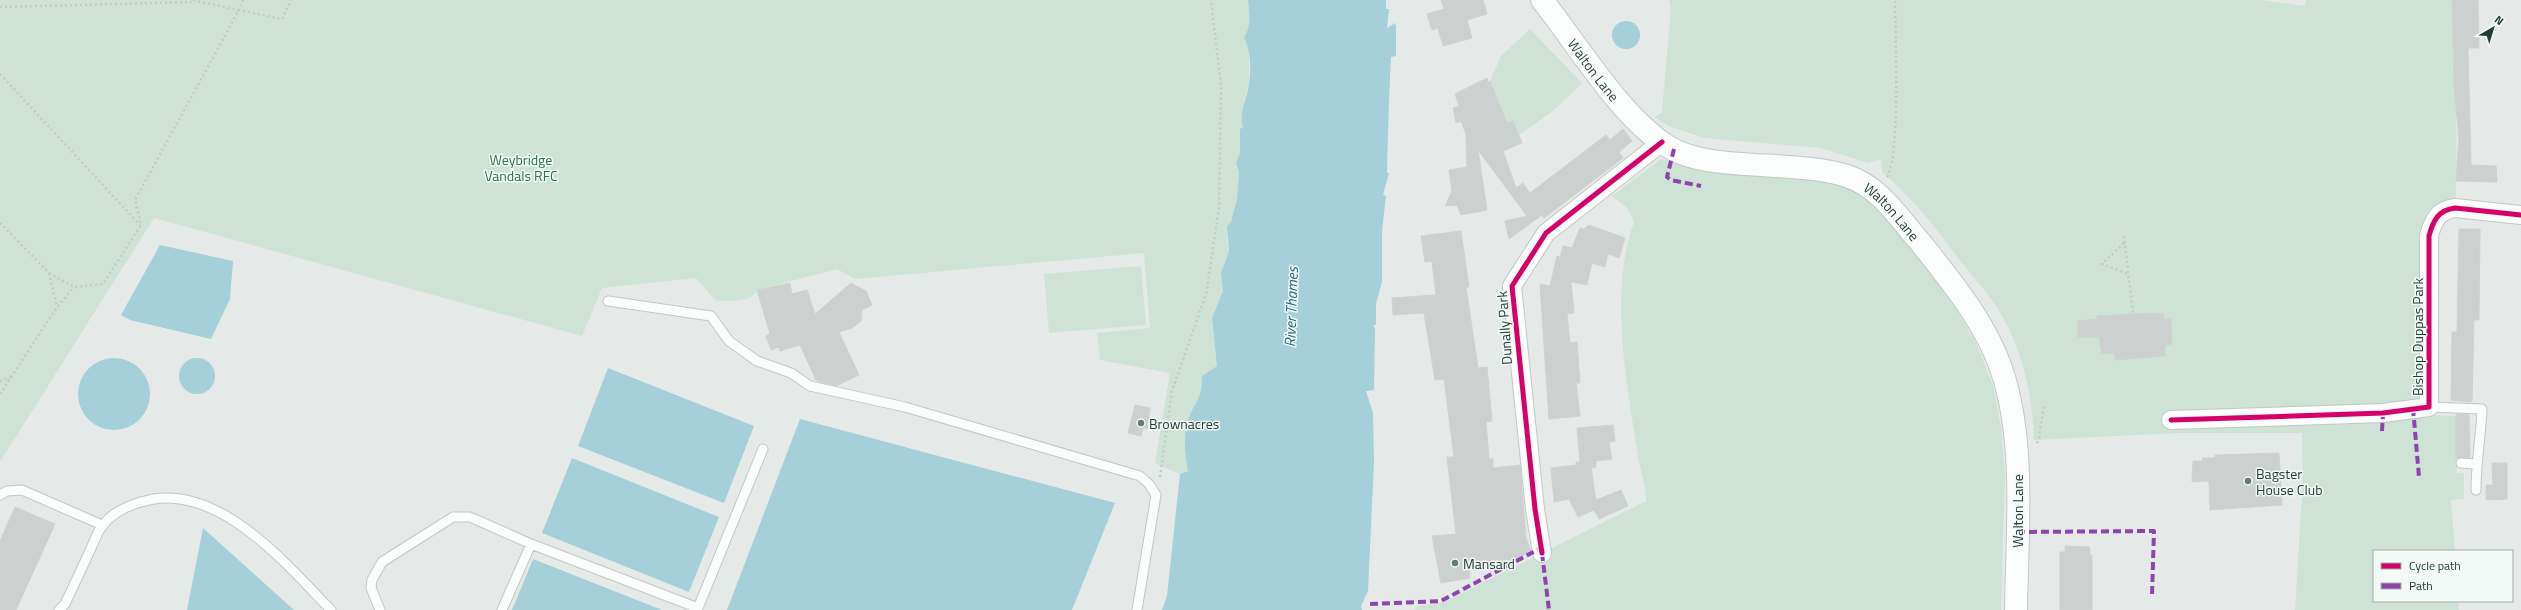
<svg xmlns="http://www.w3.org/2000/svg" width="2521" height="610" viewBox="0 0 2521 610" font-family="'Titillium Web',sans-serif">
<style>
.green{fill:#cee3d5}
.water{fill:#a5cfd9}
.building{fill:#ccd1cf;stroke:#ced3d1}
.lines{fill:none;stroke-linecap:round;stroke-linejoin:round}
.lane-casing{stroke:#c2c7c5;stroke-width:11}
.street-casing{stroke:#c2c7c5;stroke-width:20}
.secondary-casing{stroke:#c0c8c5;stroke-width:24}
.path{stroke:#c1cac8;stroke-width:2.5;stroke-dasharray:2 3;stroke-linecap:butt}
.lane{stroke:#fbfcfc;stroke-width:9}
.street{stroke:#fbfcfc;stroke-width:18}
.secondary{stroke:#fbfcfc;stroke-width:22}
.quiet{stroke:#8e44ad;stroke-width:4;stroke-dasharray:8 4;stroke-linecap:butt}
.cycleway-casing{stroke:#f3f9f6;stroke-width:8}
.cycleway{stroke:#d6006c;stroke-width:5}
.poi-dot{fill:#667a76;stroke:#f3f9f6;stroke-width:1.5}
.labels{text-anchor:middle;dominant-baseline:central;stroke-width:3;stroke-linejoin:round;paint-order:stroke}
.street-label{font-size:14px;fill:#223e38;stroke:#f3f9f6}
.park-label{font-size:14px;fill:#2b764c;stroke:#f3f9f6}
.poi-label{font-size:14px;fill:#223e38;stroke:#f3f9f6;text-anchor:start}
.water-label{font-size:15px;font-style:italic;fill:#1a667c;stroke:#f3f9f6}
</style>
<rect width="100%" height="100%" fill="#e5eae8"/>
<path class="green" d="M0,0H1248C1249,13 1252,26 1244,37L1249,48V84L1244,101L1243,127L1240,129V153L1236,163L1239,172L1237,199L1227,241L1229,251L1221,273L1223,291L1212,318L1217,366L1202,376C1203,398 1195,402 1188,420C1184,434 1185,457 1188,471L1180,474L1155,463L1170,373L1100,360L1097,333L1150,328L1144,253L855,279L837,269L757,290C750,304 730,300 716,301L696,278L602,288L582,336L154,218L0,462Z
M1669,0H2261L2305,6L2306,0H2452C2454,70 2459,138 2455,208L2439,214L2427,415L2456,416L2457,473H2464V499L2451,500L2455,551H2374V601H2458L2459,610H2295L2303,478L2302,433H2178L2034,440C2033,398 2023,353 2002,316C1991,295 1972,277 1958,258C1935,227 1912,197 1882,172L1881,159L1868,163L1821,148L1704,138L1668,126L1655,117L1662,112L1671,8Z
M1530,29L1582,83L1553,111L1519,135L1507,123L1490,81L1501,56Z
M1661,159L1742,176L1802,175L1821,178L1859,191L1896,224L1960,315L1976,343L1994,388L2001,428L2005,475L2001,610H1415L1417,606L1442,603L1646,501C1646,483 1639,468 1637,450C1626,379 1609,290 1634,222L1627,208L1612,196Z
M1141,266L1146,325L1049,333L1044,274Z"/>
<path class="water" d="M1248,0H1386V9H1389L1387,28L1395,23L1396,26V56L1391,57C1389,98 1388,132 1387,173H1389L1383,195L1386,196L1382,231V282L1376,304V325H1373L1375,328L1374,390L1366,391L1373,413L1374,462L1368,591L1361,606L1362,610H1162L1167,596L1180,474L1188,471C1185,456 1183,434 1188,420C1195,401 1203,398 1202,376L1217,366L1212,318L1223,291L1221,273L1229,251L1227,226L1231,222L1237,199L1239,172L1236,163L1240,153V129L1243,127C1239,111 1247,99 1249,84C1251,69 1251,51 1244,37C1252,26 1249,13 1248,0Z
M1612 35a14 14 0 1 1 28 0a14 14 0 1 1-28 0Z
M160,245L233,261L230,299L211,339L130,320L121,315Z
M78 394a36 36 0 1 1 72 0a36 36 0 1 1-72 0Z
M179 376a18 18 0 1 1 36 0a18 18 0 1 1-36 0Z
M608,368L754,426L724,503L578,446Z
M800,419L1115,503L1072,610H727Z
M572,458L719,517L689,592L542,533Z
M203,528L294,610H187Z
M533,559L662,610H512Z"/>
<path class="building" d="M1441,0H1483L1487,14L1467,20L1472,38L1443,46L1438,28L1432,30L1427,14L1444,9Z
M2452,0H2478L2479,48H2468L2471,165L2496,166L2497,182L2456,181L2459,138L2454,88Z
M1487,78L1488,82L1490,81L1507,123L1513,121L1522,143L1503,151L1516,188L1523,183L1530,193L1606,135L1610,140L1623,129L1632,141L1619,152L1623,158L1544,218L1542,215L1509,239L1505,221L1527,216L1478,150L1487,210L1461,215L1457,205L1445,206L1452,191L1449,170L1467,167L1466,134L1461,121L1456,123L1453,108L1459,106L1455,94Z
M1589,225L1625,238L1619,258L1608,254L1605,267L1592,263L1587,285L1571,282L1574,313L1567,314L1570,343L1577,342L1580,383H1576L1580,416L1549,419L1540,284L1550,286L1557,256L1560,257L1563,246L1572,248L1580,228L1584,229Z
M2459,229H2480L2479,320H2474L2472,401L2469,402L2451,400L2452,332H2457Z
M1461,231L1469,287H1466L1478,368L1487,367L1492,421L1486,422L1489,459H1493V468L1520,465L1526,538L1531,551L1497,569L1495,566L1469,568L1470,578L1441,583L1432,536L1456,534L1447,457H1454L1444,379L1435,380L1424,313L1393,315L1392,298L1436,295L1432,261L1425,262L1421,236Z
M790,283L792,294L807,290L815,314L851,283L866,291L872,305L862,310L861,321L852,328L839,332L859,375L836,386L821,382L816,380L800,345L780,351L779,347L771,350L766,336L770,334L757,290Z
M2152,313L2164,314V320L2171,319L2172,344L2165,345V356L2115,360V354L2102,353L2099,337H2078L2077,321L2097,319V316Z
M1135,405L1150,408L1147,429L1143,428L1141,436L1128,433Z
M2456,414L2469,415L2470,458H2456Z
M1613,425L1615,441L1609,442L1612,459L1596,461V467L1591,468L1596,500L1621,490L1628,506L1599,519L1594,510L1578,517L1569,499L1554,502L1551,468L1576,465V462H1580L1577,428Z
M2279,453L2282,505L2210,510L2209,481L2192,482L2193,461H2203L2202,458H2215V455Z
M2492,463H2507V499L2486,500V485H2493Z
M15,507L55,524L16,610H0V541Z
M2065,546L2090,547V555H2092V610H2060V552H2065Z"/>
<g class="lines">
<defs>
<path id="lane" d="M608,301L711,316L729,341L757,361L791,373L810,386L905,407L1140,476L1149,484L1156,495L1137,610
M2429,407L2482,409C2481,436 2476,462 2476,490
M2461,463L2476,464
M0,495L7,491L22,490L102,525
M59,610L65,604C74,585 83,566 92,546C95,540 98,530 103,525C112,513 127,506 141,502C215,478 286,564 331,610
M380,610L371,588L372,580L382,562L453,517H470L531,544
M502,610L531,544L698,608L763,449"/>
<path id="street" d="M2171,420L2383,413L2429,407V236C2433,221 2438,210 2455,208L2521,215
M1542,553L1535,509L1512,286L1546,233L1662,142"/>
<g id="secondary">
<path id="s1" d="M1542,0C1578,45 1619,115 1667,146C1708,173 1795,159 1847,176C1880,187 1898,217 1920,242C1951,281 1986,323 2002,371C2026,443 2017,534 2016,610"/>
</g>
</defs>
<use href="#lane" class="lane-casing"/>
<use href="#street" class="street-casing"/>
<use href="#secondary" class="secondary-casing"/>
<path class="path" d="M243,0L239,10L282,19L291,0
M0,7L193,2
M0,74L140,225
M1887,177C1901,150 1895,37 1895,0
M0,223L49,273L74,287L103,284L141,225L135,200L239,10L191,0
M2124,236L2133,314
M2124,243L2102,264L2128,274
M49,273L57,307
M0,381L11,377
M0,394L57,307L74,287
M2037,443L2039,438L2044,404
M1160,477L1172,391L1206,294L1219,208L1221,86L1211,0"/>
<use href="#lane" class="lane"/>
<use href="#street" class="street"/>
<use href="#secondary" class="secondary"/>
<path class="quiet" d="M1674,149L1667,177L1671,180L1701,186
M2413,408L2419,477
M2382,431L2383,413
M2017,532L2154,531L2152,595
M1542,553L1549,610
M1370,604L1441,601L1541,548"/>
<defs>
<path id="cycleway" d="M2171,420L2383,413L2429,407V236C2433,221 2438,210 2455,208L2521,215
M1542,553L1535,509L1512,286L1546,233L1662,142"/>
</defs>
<use href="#cycleway" class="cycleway-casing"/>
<use href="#cycleway" class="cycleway"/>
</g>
<g class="poi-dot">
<circle cx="1141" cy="423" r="4"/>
<circle cx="2248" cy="481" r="4"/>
<circle cx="1455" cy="563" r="4"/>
</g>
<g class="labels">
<g class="street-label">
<text stroke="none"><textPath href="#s1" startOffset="87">Walton Lane</textPath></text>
<text stroke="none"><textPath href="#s1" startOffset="435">Walton Lane</textPath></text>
<text transform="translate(1504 328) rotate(-94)">Dunally Park</text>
<text transform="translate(2417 337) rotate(-90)">Bishop Duppas Park</text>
<text transform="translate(2017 511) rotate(-90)">Walton Lane</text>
</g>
<g class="park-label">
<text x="521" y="159">Weybridge<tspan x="521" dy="16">Vandals RFC</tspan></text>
</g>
<g class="poi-label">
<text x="1149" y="423">Brownacres</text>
<text x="2256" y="473">Bagster<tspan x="2256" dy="16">House Club</tspan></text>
<text x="1463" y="563">Mansard</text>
</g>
<g class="water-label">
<text transform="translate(1291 307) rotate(-88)">River Thames</text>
</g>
</g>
<rect x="2373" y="550" width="140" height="52" fill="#f3f9f6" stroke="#9faeaa"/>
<rect x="2381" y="563" width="20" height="6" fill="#d6006c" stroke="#9faeaa"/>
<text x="2409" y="570" font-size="12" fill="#223e38">Cycle path</text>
<rect x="2381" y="583" width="20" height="6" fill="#8e44ad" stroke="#9faeaa"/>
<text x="2409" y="590" font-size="12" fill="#223e38">Path</text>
<g transform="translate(2493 28) rotate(38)" stroke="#f3f9f6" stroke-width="3" paint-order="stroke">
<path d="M0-3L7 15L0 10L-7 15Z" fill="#223e38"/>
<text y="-6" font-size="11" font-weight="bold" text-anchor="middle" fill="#223e38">N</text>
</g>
</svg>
